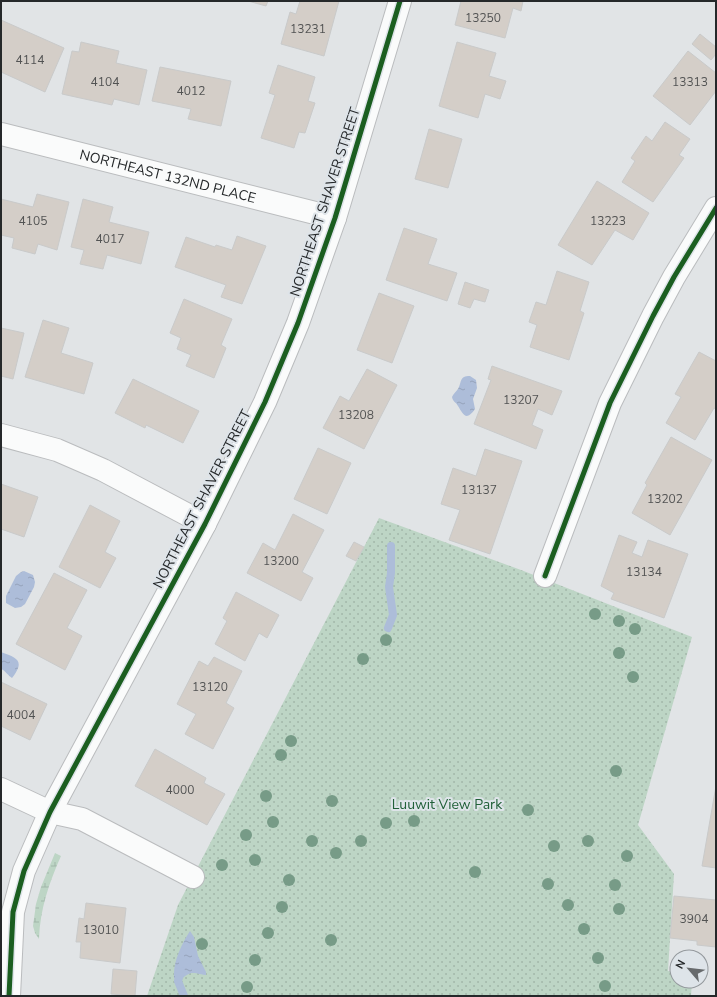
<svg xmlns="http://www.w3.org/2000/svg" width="717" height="997" viewBox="0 0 717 997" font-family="'Nunito Sans',sans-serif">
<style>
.wetland{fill:url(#wetland-marsh)}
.park{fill:url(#park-dots)}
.water{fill:url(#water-ripples)}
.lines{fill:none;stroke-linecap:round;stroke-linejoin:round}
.stream{stroke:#adbdd9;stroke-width:8}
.building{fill:#d4cec8;stroke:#c9caca}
.minor-casing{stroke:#babcbe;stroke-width:24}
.minor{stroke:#fafbfb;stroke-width:22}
.cycleway-casing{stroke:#dee4e9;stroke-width:8}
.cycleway{stroke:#1b5e20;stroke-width:5}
.tree{fill:#779b87}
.labels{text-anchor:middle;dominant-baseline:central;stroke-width:4;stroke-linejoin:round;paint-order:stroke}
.number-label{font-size:12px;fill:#525353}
.street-label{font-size:14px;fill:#25282a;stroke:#dee4e9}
.park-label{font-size:14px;fill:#216039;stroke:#dee4e9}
</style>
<defs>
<pattern id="wetland-marsh" width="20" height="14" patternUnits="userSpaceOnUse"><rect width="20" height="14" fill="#bdd5c5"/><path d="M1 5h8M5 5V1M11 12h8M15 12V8" fill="none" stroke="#a2b7a9"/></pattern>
<pattern id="park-dots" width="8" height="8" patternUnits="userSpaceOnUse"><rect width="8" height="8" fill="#bdd5c5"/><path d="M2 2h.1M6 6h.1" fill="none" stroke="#a2b7a9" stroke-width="1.8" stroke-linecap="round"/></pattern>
<pattern id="water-ripples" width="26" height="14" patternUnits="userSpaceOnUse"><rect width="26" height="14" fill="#adbdd9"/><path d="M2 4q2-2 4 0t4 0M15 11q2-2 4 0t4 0" fill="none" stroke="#95a2ba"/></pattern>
</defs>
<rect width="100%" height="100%" fill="#e1e4e6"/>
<path class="wetland" d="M55,853L61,856C49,883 40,909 39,939L35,933L33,926L36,904L41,887Z"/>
<path class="park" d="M379,518L521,570L692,637L638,825L674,874L668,971L677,972V981H692L691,996H147L178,905Z"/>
<path class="water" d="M470,376L476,380L477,388L473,399L475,409C466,422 463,414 458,406C456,402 453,402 452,397C453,394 456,392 458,389C462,382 459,376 470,376Z
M24,571L33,575L35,582L34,587L25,604L21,607L15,608L6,603V596L16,576L21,572Z
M1,652C18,658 25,661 12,678C7,675 6,671 1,669Z
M190,931L194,937L198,956L206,972V975C188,972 193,971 178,981L174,978C173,962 181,945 190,931Z"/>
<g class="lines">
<path class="stream" d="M388,628L393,615L389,587L391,573V546
M181,971L178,981L184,996"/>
</g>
<path class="building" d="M248,1H268L266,6Z
M300,1H339L324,56L281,44L290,12L296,14Z
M461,1H523L521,11L513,8L505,38L455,25Z
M1,20L64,48L45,92L1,72Z
M700,34L716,47V54L711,60L692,44Z
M81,42L119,51L116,63L147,70L139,105L114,99L112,105L62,94L72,51L79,52Z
M457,42L496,53L489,76L506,81L500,99L485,94L478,118L439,106Z
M688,51L716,73V91L690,125L653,96Z
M278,65L315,77L308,101L315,103L305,133L299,132L294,148L261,138L275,95L269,93Z
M160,67L231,81L221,126L188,119L191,109L152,101Z
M665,122L690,139L679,155L684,158L653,202L622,182L635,161L631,158L646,136L652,141Z
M429,129L462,139L448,188L415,179Z
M597,181L649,213L633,240L615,230L592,265L558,245Z
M37,194L69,202L57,250L38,244L35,254L12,248L14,238L1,235V199L33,207Z
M83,199L113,207L109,222L149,232L141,264L107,255L103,269L80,264L84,250L71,247Z
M404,228L437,239L428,264L457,273L447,301L386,280Z
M237,236L266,246L242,304L221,297L226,285L175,267L186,237L215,247L216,245L232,250Z
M557,271L589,282L580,311L584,313L569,360L530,347L537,325L529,322L536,302L546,305Z
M465,282L489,290L485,302L474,299L470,308L458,304Z
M379,293L414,306L392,363L357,350Z
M184,299L232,319L221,345L226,348L214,378L186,366L191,355L177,349L181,338L170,333Z
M43,320L69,328L61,353L93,363L84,394L25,377Z
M1,328L24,333L13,379L1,376Z
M699,352L716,361V409L714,408L695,440L666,423L681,397L675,394Z
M492,366L562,391L552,415L538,409L532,425L543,430L536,449L474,424L491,380L488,379Z
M367,369L397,385L364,449L323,428L340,396L349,401Z
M133,379L199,411L183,443L146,425L145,428L115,413Z
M671,437L712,460L670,535L632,513L647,485L645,483Z
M318,448L351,463L327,514L294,499Z
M485,449L522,461L490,554L449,540L460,510L441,504L453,468L476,476Z
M1,484L38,497L24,537L1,529Z
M90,505L120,521L105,552L116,558L100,588L59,567Z
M293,514L324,530L302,572L313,578L301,601L247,573L263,543L275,550Z
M619,535L637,542L632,553L642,557L648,540L688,554L664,618L611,599L614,593L601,586Z
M354,542L364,547L356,561L346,556Z
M54,573L87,590L67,628L82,636L65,670L16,644Z
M236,592L279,615L267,638L259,633L245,661L215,644L227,621L223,618Z
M214,657L242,671L226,703L234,708L213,749L185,734L196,714L177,704L199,661L208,666Z
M1,682L47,704L30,740L1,726Z
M155,749L206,778L204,783L225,794L207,825L135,786Z
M716,786V868L702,866Z
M674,896L716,900V947L697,945V941L670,938Z
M86,903L126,908L120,963L80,958L81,942H76L79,918L84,919Z
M113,969L137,971L135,996L111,994Z"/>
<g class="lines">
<defs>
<g id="minor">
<path id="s1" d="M1,134L335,218"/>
<path d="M1,435L57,450L103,470L205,524"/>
<path d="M545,576L610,403L653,316L674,277L716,208"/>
<path d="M1,789L50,812L82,819L193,877"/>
<path d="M9,996L13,912L24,871L50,812L205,524L265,402L298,323L335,218L400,1"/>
</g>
</defs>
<use href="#minor" class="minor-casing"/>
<use href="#minor" class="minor"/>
<defs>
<path id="cycleway" d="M545,576L610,403L653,316L674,277L716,208
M9,996L13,912L24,871L50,812L205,524L265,402L298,323L335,218L400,1"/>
</defs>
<use href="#cycleway" class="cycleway-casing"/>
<use href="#cycleway" class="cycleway"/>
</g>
<g class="tree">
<circle cx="595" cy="614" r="6"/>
<circle cx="619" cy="621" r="6"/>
<circle cx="635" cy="629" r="6"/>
<circle cx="386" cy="640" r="6"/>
<circle cx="619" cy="653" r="6"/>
<circle cx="363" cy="659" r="6"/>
<circle cx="633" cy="677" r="6"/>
<circle cx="291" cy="741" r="6"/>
<circle cx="281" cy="755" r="6"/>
<circle cx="616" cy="771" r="6"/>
<circle cx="266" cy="796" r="6"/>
<circle cx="332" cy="801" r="6"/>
<circle cx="528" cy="810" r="6"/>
<circle cx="414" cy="821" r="6"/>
<circle cx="273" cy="822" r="6"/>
<circle cx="386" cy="823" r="6"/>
<circle cx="246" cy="835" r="6"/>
<circle cx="312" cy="841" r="6"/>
<circle cx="361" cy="841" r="6"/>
<circle cx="588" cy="841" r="6"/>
<circle cx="554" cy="846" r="6"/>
<circle cx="336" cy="853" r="6"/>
<circle cx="627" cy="856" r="6"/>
<circle cx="255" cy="860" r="6"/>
<circle cx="222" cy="865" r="6"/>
<circle cx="475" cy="872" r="6"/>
<circle cx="289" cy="880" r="6"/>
<circle cx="548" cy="884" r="6"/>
<circle cx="615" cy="885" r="6"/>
<circle cx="568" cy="905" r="6"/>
<circle cx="282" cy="907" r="6"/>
<circle cx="619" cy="909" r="6"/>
<circle cx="584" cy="929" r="6"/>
<circle cx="268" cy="933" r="6"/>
<circle cx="331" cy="940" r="6"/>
<circle cx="202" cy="944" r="6"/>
<circle cx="598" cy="958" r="6"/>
<circle cx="255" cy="960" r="6"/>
<circle cx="605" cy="986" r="6"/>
<circle cx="247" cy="987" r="6"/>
</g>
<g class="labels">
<g class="number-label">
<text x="483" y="18">13250</text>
<text x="308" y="29">13231</text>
<text x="30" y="60">4114</text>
<text x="105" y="82">4104</text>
<text x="690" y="82">13313</text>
<text x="191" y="91">4012</text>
<text x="33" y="221">4105</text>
<text x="608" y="221">13223</text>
<text x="110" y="239">4017</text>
<text x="521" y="400">13207</text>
<text x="356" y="415">13208</text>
<text x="479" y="490">13137</text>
<text x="665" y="499">13202</text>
<text x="281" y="561">13200</text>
<text x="644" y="572">13134</text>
<text x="210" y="687">13120</text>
<text x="21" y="715">4004</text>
<text x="180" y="790">4000</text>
<text x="694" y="919">3904</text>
<text x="101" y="930">13010</text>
</g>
<g class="street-label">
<text stroke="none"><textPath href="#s1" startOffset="172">NORTHEAST 132ND PLACE</textPath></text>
<text transform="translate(325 202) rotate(-72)">NORTHEAST SHAVER STREET</text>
<text transform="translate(202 499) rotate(-63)">NORTHEAST SHAVER STREET</text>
</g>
<g class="park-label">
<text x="447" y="804">Luuwit View Park</text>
</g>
</g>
<rect width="717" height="997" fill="none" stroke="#25282a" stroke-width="4"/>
<g transform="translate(689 969) rotate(298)"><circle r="19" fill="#dee4e9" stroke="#94999d"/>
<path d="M0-3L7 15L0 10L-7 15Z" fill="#676a6c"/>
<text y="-6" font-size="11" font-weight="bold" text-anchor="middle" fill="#25282a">N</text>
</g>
</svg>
